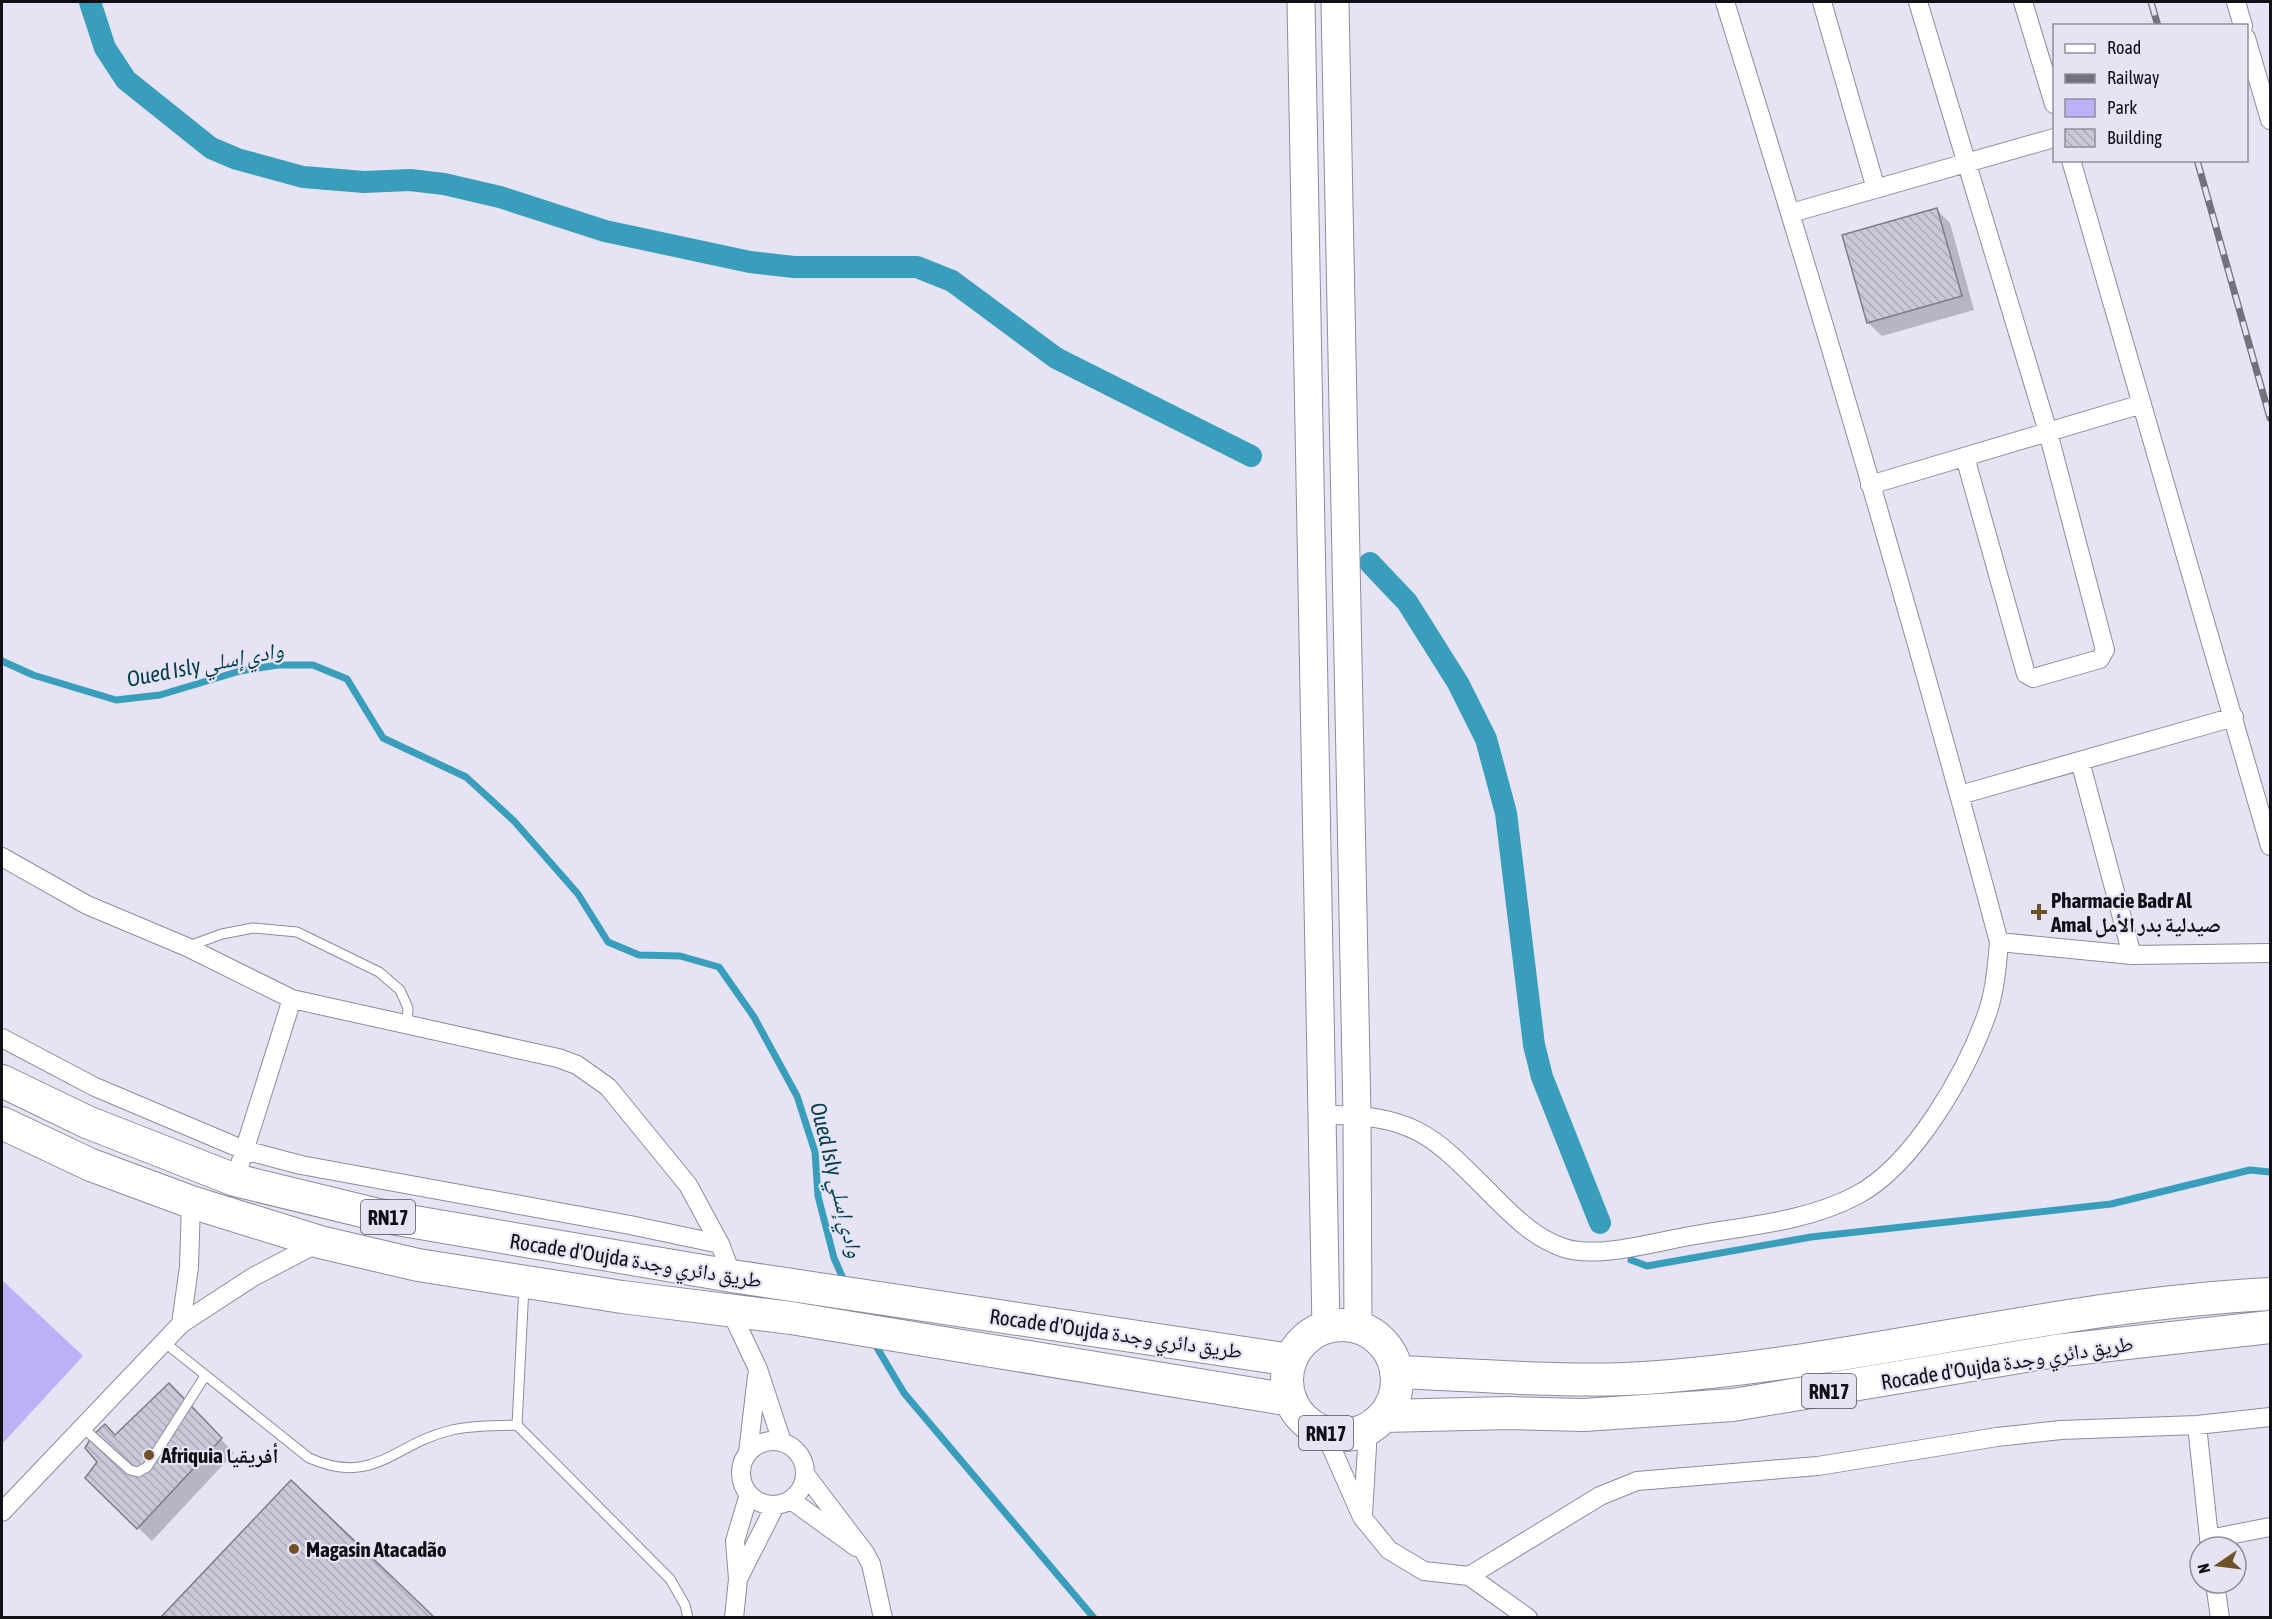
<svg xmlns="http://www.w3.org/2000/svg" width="2272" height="1619" viewBox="0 0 2272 1619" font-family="'Asap Condensed','Noto Naskh Arabic',sans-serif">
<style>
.green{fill:#bdb0f6}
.shadow{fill:#0003}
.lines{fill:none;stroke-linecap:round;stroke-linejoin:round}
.stream{stroke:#399ebb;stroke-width:7}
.canal{stroke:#399ebb;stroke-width:22}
.building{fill:url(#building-back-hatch);stroke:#7e7c8c;stroke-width:1.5}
.service-casing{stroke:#8e8c9c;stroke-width:11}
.minor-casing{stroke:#8e8c9c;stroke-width:20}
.secondary-casing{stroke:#8e8c9c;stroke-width:29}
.trunk-casing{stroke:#8e8c9c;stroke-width:34}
.service{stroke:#fff;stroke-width:9}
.minor{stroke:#fff;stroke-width:18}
.secondary{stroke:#fff;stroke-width:27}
.trunk{stroke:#fff;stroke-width:32}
.rail-casing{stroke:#72717c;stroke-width:7}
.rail{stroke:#e5e3f4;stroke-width:4.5;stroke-dasharray:14;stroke-linecap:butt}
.poi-dot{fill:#6e5225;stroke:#e5e3f4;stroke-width:2}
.labels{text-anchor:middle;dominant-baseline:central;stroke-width:4.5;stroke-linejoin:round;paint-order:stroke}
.shield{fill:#e5e3f4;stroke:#514f59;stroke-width:1.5}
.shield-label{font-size:20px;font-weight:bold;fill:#111016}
.poi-label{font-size:21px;font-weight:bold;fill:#111016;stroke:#e5e3f4;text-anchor:start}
.street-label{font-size:21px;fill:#111016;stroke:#e5e3f4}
.water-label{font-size:22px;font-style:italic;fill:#003d4c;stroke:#e5e3f4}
</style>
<defs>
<pattern id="building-back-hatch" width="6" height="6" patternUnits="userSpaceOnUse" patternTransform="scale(1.5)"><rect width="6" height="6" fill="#c9c7d8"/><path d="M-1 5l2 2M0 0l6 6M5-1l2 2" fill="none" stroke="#acaab9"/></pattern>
</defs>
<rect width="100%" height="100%" fill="#e5e3f4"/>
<path class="green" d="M2,1280L83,1356L2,1444Z"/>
<path class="shadow" d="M1936,209L1950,223L1974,310L1882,336L1868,323Z
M182,1399L234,1453L152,1541L87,1478L115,1437Z"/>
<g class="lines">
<path class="stream" d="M2,661L33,675L116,700L160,695L240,671L278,665H313L347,679L383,738L466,777L514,821L578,894L608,942L639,955L680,956L719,967L754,1017L797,1096L815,1152L818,1196L834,1258L845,1283
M1631,1260L1647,1266L1811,1237L2111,1204L2250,1170L2270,1172
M873,1341L904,1393L1094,1618"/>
<path class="canal" d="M90,2L105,48L126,80L211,148L237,159L303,177L364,182L410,180L444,184L500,197L605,231L750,262L794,267H917L952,281L1056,358L1251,456
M1370,563L1407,602L1458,683L1486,739L1506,813L1534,1045L1542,1077L1600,1223"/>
</g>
<path class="building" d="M1937,208L1962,296L1867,323L1842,235Z
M169,1383L222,1438L137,1529L85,1478L97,1462L85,1448L92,1436L105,1424L115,1435Z
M291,1480L435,1618H160Z"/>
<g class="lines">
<defs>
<path id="service" d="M189,946L222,934L253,928L297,932L379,972L400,990L408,1008L407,1022
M524,1286L517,1425L670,1579L685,1605L688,1618
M164,1342L309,1458C375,1487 394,1443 452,1430C473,1425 496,1426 517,1425
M82,1427L130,1470L138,1472L147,1467L205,1376"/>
<path id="minor" d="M1822,2L1876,189
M1918,2L2048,432L2105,650L2100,659L2033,678L2026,674L1965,457
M2023,2L2054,104
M2236,2L2243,26
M2246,38L2270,120
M2071,160L2270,846
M1791,213L2054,138
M1870,485L2142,404
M2080,761L2132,955
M1960,795L2234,717
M2,857L87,905L187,947L292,999L558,1058L577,1065L608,1087L688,1185L720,1244
M1999,942L2132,955L2270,953
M2,1038L95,1087L244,1150L301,1165L630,1225L720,1244L732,1276
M1324,1115C1418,1114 1435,1138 1498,1201C1518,1221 1537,1239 1564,1248C1598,1259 1655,1242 1690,1236C1745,1226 1807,1222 1857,1195C1914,1165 1966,1073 1987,1014C1995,991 1997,966 1999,942C1915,627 1822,313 1725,2
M235,1180L292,999
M731,1312L758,1369L782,1442
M181,1324L189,1267L191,1202
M2197,1425L2210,1547
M1325,1433L1362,1517L1389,1550L1424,1571L1469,1576L1528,1618
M741 1473a32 32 0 1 1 64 0a32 32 0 1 1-64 0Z
M748,1453L757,1376
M805,1474L865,1553L871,1564L883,1618
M791,1500L856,1547
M2,1512L181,1324L253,1277L320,1242
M1363,1515L1368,1429
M2209,1539L2270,1527
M1469,1576L1600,1496L1637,1481L1818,1466L1997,1437L2061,1430L2197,1425L2270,1417
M738,1579L775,1506
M2215,1583L2220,1618
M734,1618L738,1579L735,1541L749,1494"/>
<path id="secondary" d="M1301,2L1326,1328
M1335,2L1357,1115L1358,1328"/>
<path id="trunk" d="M2,1081L87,1122L235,1180L391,1218L732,1276L1291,1360
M2,1123L91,1165L191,1202L320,1242L418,1265L622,1297L791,1318L1291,1400
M1287 1380a55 55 0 1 1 110 0a55 55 0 1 1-110 0Z
M1396,1372C1483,1375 1572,1384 1659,1377C1864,1361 2065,1304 2270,1294
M1384,1416L1509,1413L1584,1415L1733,1405L2055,1351L2270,1327"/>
</defs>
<use href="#service" class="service-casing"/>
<use href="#minor" class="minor-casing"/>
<use href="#secondary" class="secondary-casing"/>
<use href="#trunk" class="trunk-casing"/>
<use href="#service" class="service"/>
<use href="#minor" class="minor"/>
<use href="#secondary" class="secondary"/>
<use href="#trunk" class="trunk"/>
<defs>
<path id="rail" d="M2151,2L2158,26
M2197,160L2270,418"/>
</defs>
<use href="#rail" class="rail-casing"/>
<use href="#rail" class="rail"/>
</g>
<g class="poi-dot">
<path d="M2036 903h6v6h6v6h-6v6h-6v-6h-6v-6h6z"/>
<circle cx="149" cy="1455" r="6"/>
<circle cx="294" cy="1549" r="6"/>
</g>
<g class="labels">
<g class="shield">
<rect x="361" y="1200" width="54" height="34" rx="4.5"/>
<rect x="1802" y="1374" width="54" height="34" rx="4.5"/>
<rect x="1299" y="1416" width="54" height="34" rx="4.5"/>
</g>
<g class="shield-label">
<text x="388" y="1217">RN17</text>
<text x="1829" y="1391">RN17</text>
<text x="1326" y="1433">RN17</text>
</g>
<g class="poi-label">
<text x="2051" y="900">Pharmacie Badr Al<tspan x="2051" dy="24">Amal صيدلية بدر الأمل</tspan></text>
<text x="161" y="1455">Afriquia أفريقيا</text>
<text x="306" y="1549">Magasin Atacadão</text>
</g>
<g class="street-label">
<text transform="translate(636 1260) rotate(9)">Rocade d'Oujda طريق دائري وجدة</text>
<text transform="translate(1116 1333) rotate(8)">Rocade d'Oujda طريق دائري وجدة</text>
<text transform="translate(2007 1362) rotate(-9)">Rocade d'Oujda طريق دائري وجدة</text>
</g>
<g class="water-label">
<text transform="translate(205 664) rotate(-11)">Oued Isly وادي إسلي</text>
<text transform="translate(837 1180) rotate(76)">Oued Isly وادي إسلي</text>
</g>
</g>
<rect width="2272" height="1619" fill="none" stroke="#111016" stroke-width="6"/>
<rect x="2053" y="24" width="195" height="138" fill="#e5e3f4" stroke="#908f9b" stroke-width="1.5"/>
<rect x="2065" y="44" width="30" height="9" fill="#ffffff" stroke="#908f9b" stroke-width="1.5"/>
<text x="2107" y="54" font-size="18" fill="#111016">Road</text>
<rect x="2065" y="74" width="30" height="9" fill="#72717c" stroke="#908f9b" stroke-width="1.5"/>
<text x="2107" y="84" font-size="18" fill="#111016">Railway</text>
<rect x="2065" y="99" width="30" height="18" fill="#bdb0f6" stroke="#908f9b" stroke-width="1.5"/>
<text x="2107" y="114" font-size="18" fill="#111016">Park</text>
<rect x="2065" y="129" width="30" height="18" fill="url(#building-back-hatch)" stroke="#908f9b" stroke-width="1.5"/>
<text x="2107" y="144" font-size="18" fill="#111016">Building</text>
<g transform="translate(2218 1565) rotate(256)"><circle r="28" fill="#e5e3f4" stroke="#908f9b" stroke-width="1.5"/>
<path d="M0-4.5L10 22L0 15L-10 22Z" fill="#6e5225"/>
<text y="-9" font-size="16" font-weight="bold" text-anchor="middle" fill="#111016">N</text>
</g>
</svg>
